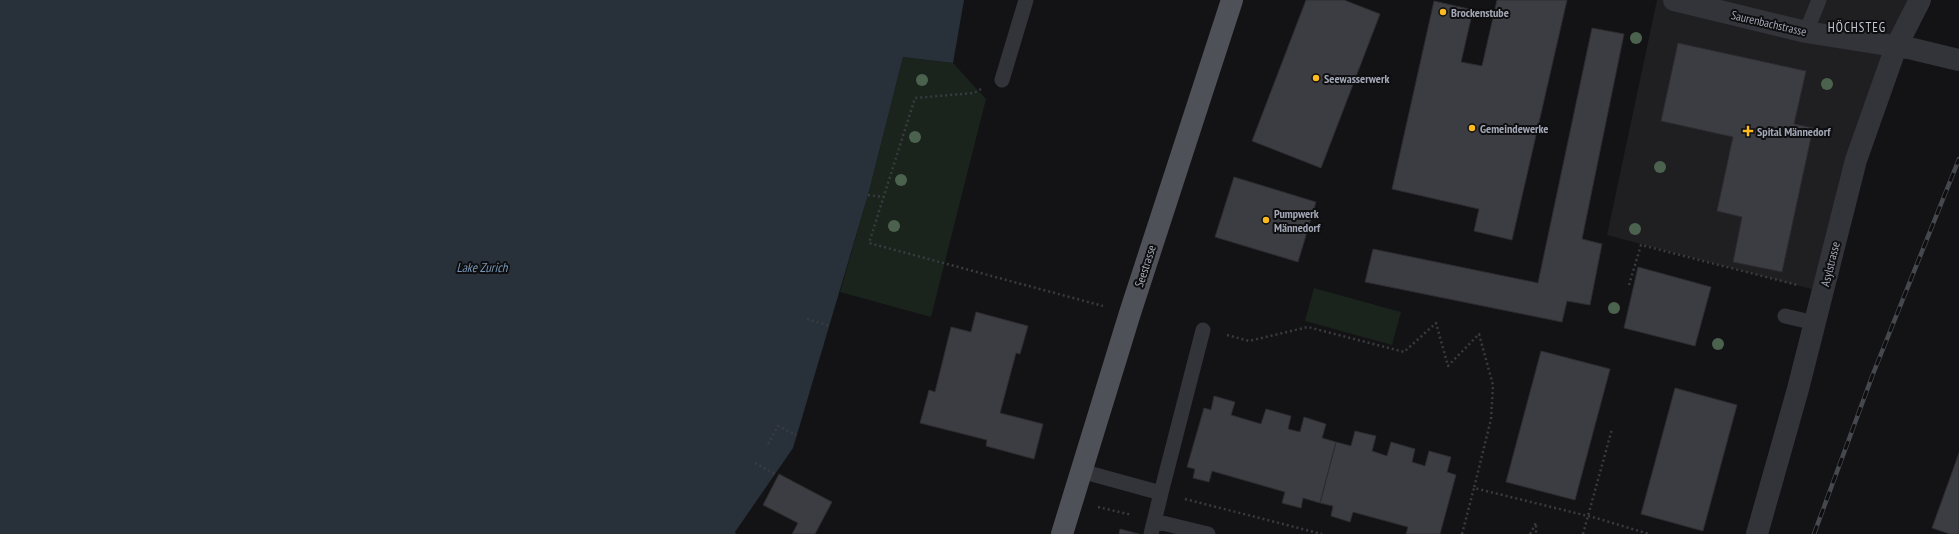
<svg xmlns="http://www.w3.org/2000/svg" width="1959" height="534" viewBox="0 0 1959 534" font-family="'PT Sans Narrow',sans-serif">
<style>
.built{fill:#1f1f22}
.green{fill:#1a231c}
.water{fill:#283139}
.building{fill:#3c3d42;stroke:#2d2c31}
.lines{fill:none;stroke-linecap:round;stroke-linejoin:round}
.path{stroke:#393b41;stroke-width:2.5;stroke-dasharray:2 3;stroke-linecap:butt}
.service{stroke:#33343a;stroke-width:15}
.minor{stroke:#33343a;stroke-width:22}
.primary{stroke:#4f5159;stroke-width:22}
.rail-casing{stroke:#46484f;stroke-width:4.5}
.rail{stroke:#0e0e10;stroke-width:3;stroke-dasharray:9;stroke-linecap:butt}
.tree{fill:#4b624e}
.poi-dot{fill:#ffba20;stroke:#0e0e10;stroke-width:1.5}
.labels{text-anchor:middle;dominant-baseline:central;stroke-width:4;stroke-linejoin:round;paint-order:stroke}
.poi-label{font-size:12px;font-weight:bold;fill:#a3a8b6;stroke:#0e0e10;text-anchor:start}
.street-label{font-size:12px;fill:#a3a8b6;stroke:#0e0e10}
.neighbourhood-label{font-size:13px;letter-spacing:1px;fill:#c4c8d2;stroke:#0e0e10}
.water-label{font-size:13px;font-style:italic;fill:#7696b5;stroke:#0e0e10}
</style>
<rect width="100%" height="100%" fill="#131315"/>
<path class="built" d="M1657,0H1920L1823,292L1607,235Z"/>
<path class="green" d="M903,57L953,63L986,99L931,317L840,292L868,195Z
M1314,288L1401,312L1392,345L1305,321Z"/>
<path class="water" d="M0,0H964L953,63L903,57L868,195L793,448L735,532L736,534H0Z"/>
<path class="building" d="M1306,0H1344L1380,14L1321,168L1252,141Z
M1497,0H1567L1512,240L1474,231L1479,209L1392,189L1434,1L1473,10L1461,62L1482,66Z
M1592,28L1624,34L1582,239L1602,244L1590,305L1567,301L1562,322L1365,282L1373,249L1538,283Z
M1678,43L1806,71L1794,124L1813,128L1782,272L1733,262L1742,217L1717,211L1733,137L1661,121Z
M1234,177L1316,202L1298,262L1215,237Z
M1638,267L1711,287L1695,346L1624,328Z
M976,312L1028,326L1020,354L1016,353L1000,413L1043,424L1034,459L986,446L987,440L920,423L929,390L935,392L951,327L971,332Z
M1541,351L1610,369L1575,500L1506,482Z
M1675,388L1737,405L1703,531L1641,514Z
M1214,396L1235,402L1231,415L1261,424L1266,409L1291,416L1288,429L1300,432L1304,417L1326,424L1322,438L1336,442L1320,503L1303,498L1301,508L1282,503L1285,492L1212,471L1209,482L1193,478L1195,469L1187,467L1204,408L1211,410Z
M1355,431L1376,436L1372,451L1387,456L1391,442L1415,449L1412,462L1425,466L1429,451L1451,457L1447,472L1456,475L1440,534H1406L1408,527L1353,512L1350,522L1331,516L1333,506L1320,503L1336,442L1351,446Z
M1959,453V534H1950L1932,528Z
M779,474L832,502L815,534H792L798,523L763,505Z
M1120,529L1139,534H1119Z"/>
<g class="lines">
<path class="path" d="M981,89L974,93L915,98L869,243L1103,306
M868,195L884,197
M1629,285L1641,245L1797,285
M807,319L830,326
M1227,335L1249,341L1308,327L1404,352L1436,323L1448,366L1479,334L1493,385L1491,419L1474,488
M768,444L778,426L796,435
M755,463L775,474
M1185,499L1322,534
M1098,507L1132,515
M1462,534L1474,488L1596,518L1649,534
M1530,534L1536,523V534
M1583,534L1612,429"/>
<path class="service" d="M1806,32L1819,0
M1002,80L1026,0
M1785,316L1815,323
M1081,471L1161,493L1203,330
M1154,521L1208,534
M1151,534L1161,493"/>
<path class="minor" d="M1674,0L1806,32L1913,49L1959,60
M1757,534L1798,389L1856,160L1896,47L1920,0"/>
<path class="primary" d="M1062,534L1130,313L1232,0"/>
<defs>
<path id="rail" d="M1814,534L1873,374L1959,159"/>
</defs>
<use href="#rail" class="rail-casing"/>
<use href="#rail" class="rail"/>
</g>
<g class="tree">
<circle cx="1636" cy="38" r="6"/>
<circle cx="922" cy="80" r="6"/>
<circle cx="1827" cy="84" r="6"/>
<circle cx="915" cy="137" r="6"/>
<circle cx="1660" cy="167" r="6"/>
<circle cx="901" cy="180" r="6"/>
<circle cx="894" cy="226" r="6"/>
<circle cx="1635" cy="229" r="6"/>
<circle cx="1614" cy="308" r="6"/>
<circle cx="1718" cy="344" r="6"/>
</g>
<g class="poi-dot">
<circle cx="1443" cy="12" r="4"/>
<circle cx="1316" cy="78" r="4"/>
<circle cx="1472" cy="128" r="4"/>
<path d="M1746 125h4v4h4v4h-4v4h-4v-4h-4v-4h4z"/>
<circle cx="1266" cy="220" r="4"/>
</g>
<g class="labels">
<g class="poi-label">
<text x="1451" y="12">Brockenstube</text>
<text x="1324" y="78">Seewasserwerk</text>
<text x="1480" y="128">Gemeindewerke</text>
<text x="1757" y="131">Spital Männedorf</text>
<text x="1274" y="213">Pumpwerk<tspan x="1274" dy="14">Männedorf</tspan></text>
</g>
<g class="street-label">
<text transform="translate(1769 23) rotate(13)">Saurenbachstrasse</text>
<text transform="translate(1830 264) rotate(-76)">Asylstrasse</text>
<text transform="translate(1145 266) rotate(-72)">Seestrasse</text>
</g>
<g class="neighbourhood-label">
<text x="1857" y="27">HÖCHSTEG</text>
</g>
<g class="water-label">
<text x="482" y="267">Lake Zurich</text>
</g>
</g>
</svg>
